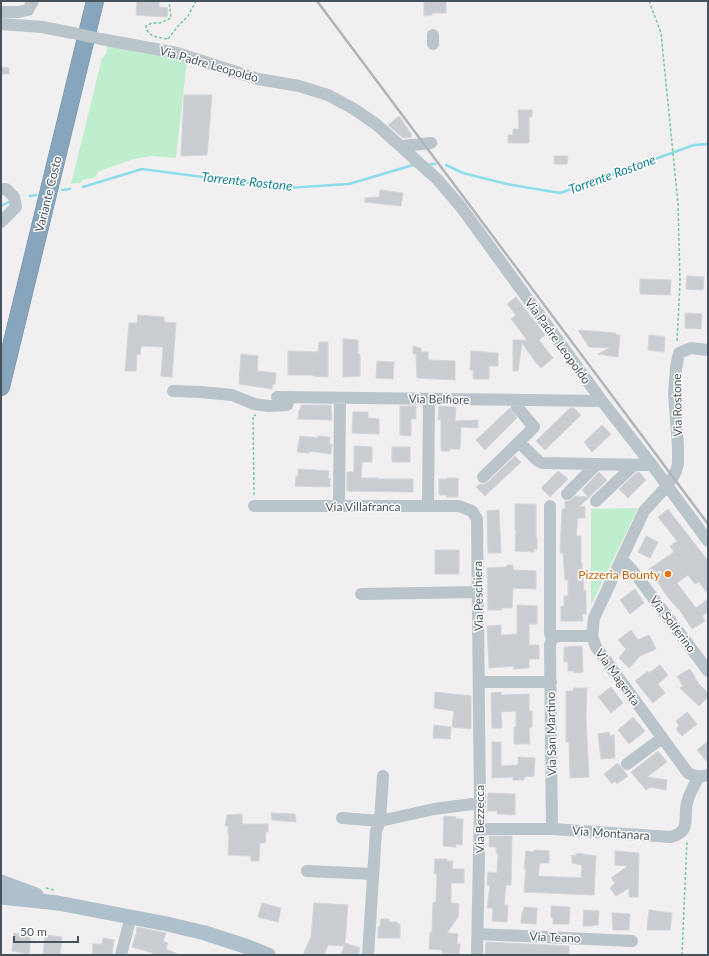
<svg xmlns="http://www.w3.org/2000/svg" width="709" height="956" viewBox="0 0 709 956" font-family="Lato,sans-serif">
<style>
.green{fill:#beeecd}
.lines{fill:none;stroke-linecap:round;stroke-linejoin:round}
.stream{stroke:#8cddea;stroke-width:2.5}
.building{fill:#c9ccd1;stroke:#d3d5da}
.highway-casing{stroke:#7390a8;stroke-width:18}
.path{stroke:#77cb9b;stroke-width:1.5;stroke-dasharray:3 2;stroke-linecap:butt}
.minor{stroke:#bac4cb;stroke-width:12}
.major{stroke:#afc0cd;stroke-width:15}
.highway{stroke:#87a5bc;stroke-width:17}
.rail{stroke:#b1b4b9;stroke-width:2.5}
.minor-bridge{stroke:#bac4cb;stroke-width:12}
.food-dot{fill:#e8710a;stroke:#fff;stroke-width:1.5}
.labels{text-anchor:middle;dominant-baseline:central;stroke-width:3;stroke-linejoin:round;paint-order:stroke}
.street-label{font-size:12px;fill:#47535c;stroke:#fff}
.food-label{font-size:12px;fill:#c56008;stroke:#fff;text-anchor:end}
.water-label{font-size:13px;font-style:italic;fill:#0f7f90;stroke:#fff}
</style>
<rect width="100%" height="100%" fill="#f1efef"/>
<path class="green" d="M108,45L187,60L176,158L151,156L134,159L99,171L94,178L82,180V182L71,184L102,58L106,54Z
M638,508L591,605V509Z"/>
<g class="lines">
<path class="stream" d="M431,164H435
M446,165L463,173L507,184L560,193L694,145L708,144
M83,187L142,169L286,188L349,184L413,165
M62,190L70,189
M30,196L36,195
M1,206L9,202"/>
</g>
<path class="building" d="M137,1H159V7L168,8L167,17L136,15Z
M424,1H446V13H432V15L424,16Z
M1,67L9,68V74H1Z
M184,95H212L207,155L181,156Z
M518,110H532V117H529V143H508V135H513V129H519Z
M399,116L412,135L411,136L412,137L403,138L388,125Z
M554,156H568L567,164H554Z
M380,190L403,193L401,206L365,202V198L379,197Z
M687,276L704,277L703,290L686,289Z
M640,279L671,280L670,295L640,294Z
M516,297L545,335L539,340L553,358L541,368L538,364H537L522,343L518,371H513V340H527L511,319L516,315L507,304Z
M685,313L702,314L701,329L685,328Z
M138,315L164,317V322L176,323L172,377L161,376L163,347L141,346L140,355L137,354L136,371H125L129,323H137Z
M578,330L616,333V335H620L618,357L598,354L610,348L589,347Z
M649,335L665,337L664,352L648,350Z
M343,339L358,340V354H360V376L343,377Z
M319,342H328V377L313,376V375H288V351L318,352Z
M413,346L421,348V352H428V360L455,361V380L417,378L416,354H413Z
M471,351L498,353V366H489V379H473V370H470Z
M241,354L258,356L257,371L276,373L275,384H273L272,389L239,384Z
M377,361L394,362L393,379L376,378Z
M301,405H331L332,420L298,419L299,410H300Z
M400,406H416V419H411V436L400,435Z
M439,406L456,407L455,421L478,420V428L461,427L460,449H450V451H441V420H438Z
M510,408L517,418L485,450L476,440Z
M570,408H574L581,415L545,450L536,441Z
M353,412H368V418L379,419V434L352,433Z
M602,425L611,434L592,452L584,442Z
M300,436L318,438V436L330,437L329,444H332L331,454L309,451V453L297,452Z
M354,446L372,447V462H362L361,478H378V479H413V492L347,491V472H354Z
M392,447H410V462H392Z
M515,456L521,462L485,496L476,487L480,484H484L488,482Z
M298,469L329,471L328,478H330V487L295,486L296,476L298,477Z
M558,471L568,479L550,497L541,488Z
M599,472L607,480L580,506L585,507V518H578L576,536H581V563H582L584,591H586V614H582L583,621H561V606H564V596H568V580H565L563,553H560L562,509H565V501H569L575,496L588,497L582,490Z
M637,472H639L646,480L628,498L619,489Z
M447,478H458V497H446L447,495H439V479H446Z
M515,504H536V538H537V549H534V552L515,551L516,530H515Z
M668,509L708,561V594L699,582L695,584L688,575L677,583L696,608L708,599V612L702,616L705,621L692,629L679,609H678L667,596L649,569L674,552L670,546L677,541L658,517Z
M499,510L501,553H488L487,511Z
M646,536L658,542L650,558L638,552Z
M435,550H459V574H435Z
M507,565H513V570L536,571V589L513,588L512,608H502V610H488L487,568L507,567Z
M635,589L644,603L630,614L620,600Z
M517,605L537,606V624H529V645H539V659H529V668L514,669V666L489,668L487,626L501,625V635L517,634Z
M631,630L638,640L649,635L656,649L640,656L629,668L619,658L626,649L618,640Z
M582,646L583,672L574,673V671H568V662H564V647Z
M660,665L668,675L658,684L665,693L653,703L635,681L648,671L649,673Z
M690,669L699,684L708,693V697L699,706L680,688L683,686L677,676Z
M611,687L623,703L611,713L598,697Z
M574,688H587L586,717L589,777L570,778L569,742H566V691H573Z
M435,692L471,696V729L452,727L454,711L434,708Z
M501,692V695L529,694V711H532V727L529,728L530,744H514V727H516V711L501,712L502,728H492L491,693Z
M687,712L697,724L682,736L676,729L679,726L676,721Z
M633,717L645,731L629,744L618,730Z
M434,725L451,727L450,739L433,738Z
M609,732L610,737L614,734L615,758L601,759L598,734Z
M708,741V763L697,750Z
M492,742H501V766L518,765V757L535,758L534,776L524,777V780H513V777L492,778Z
M658,751L667,762L647,777L667,780L666,790L650,787L646,790L631,772Z
M618,763L628,776L617,784L615,781L612,784L604,774Z
M488,793L515,794V815L497,814V811H487Z
M271,813L295,814L296,822L272,820Z
M242,814V824H268V832H266L265,843H260L259,861H251V856L228,855L229,834H228V826H225L227,815Z
M444,816L456,817V819H463L462,845L456,844V847L443,846Z
M489,836H512L511,885H506L504,905H508L507,922L492,921L493,908H487L490,885H487L488,872L497,873L498,853H496V847H489Z
M534,850L549,851V863H540L538,876L581,878L582,865L572,863V855L576,856V853L596,856L594,895L524,892L526,869H524L526,851L534,852Z
M615,851L639,853L638,897H629V888L616,896L610,888L615,883L611,878L628,866L615,865Z
M435,859H447V861H453L452,869H464V883H451V903L459,904L458,917L447,933L458,934L457,944H460L459,954L442,953V950L429,949L430,932H432L433,902H436L437,874H434Z
M262,903L281,908L278,922L258,917Z
M314,903L348,905L345,943L360,948L358,955H341L344,946L328,945L324,955H303L311,937Z
M551,906L570,907L569,924H553V918L551,917Z
M524,907L537,908L536,924L521,923L522,912H523Z
M584,910L599,911L598,925H593V926H583Z
M649,910L672,913L670,930H647Z
M612,913L630,914L629,930H613Z
M381,919H389V922H397V924H400V938H378V927H380Z
M137,927L166,933L163,941L168,943L166,949L180,955H159L132,947L137,931H136Z
M14,933L31,936L29,954L12,951Z
M45,935L62,937L60,955H43Z
M103,938L114,940L112,955H92L93,944H102Z
M486,942L569,946V955H485Z"/>
<g class="lines">
<defs>
<path id="highway" d="M1,387L95,1"/>
</defs>
<use href="#highway" class="highway-casing"/>
<path class="path" d="M649,1L661,33L678,204L680,281L677,342
M167,39C158,37 147,37 146,26L152,23H160L171,18L169,1
M168,39L178,26L188,16L196,1
M254,495L253,416L256,415
M46,888L54,890
M682,955L687,840"/>
<path class="minor" d="M1,12H19L28,10L33,1
M1,24L42,27L73,33
M101,39L177,53L258,79L299,86L328,95L354,109L377,125L437,179L461,207L602,401L652,465L708,541
M433,44V35
M402,146L431,143
M1,189H6L14,197L16,207L1,222
M708,350L691,348L679,353L676,368L674,394L678,446V464L676,471L673,477L667,486L644,511L594,618L592,636L596,647L688,773C695,777 700,777 708,775
M173,391L200,392L232,395L254,404L268,406L287,405L290,397
M277,397L602,401
M516,401L517,407L534,427L519,442L538,461L542,463L652,465
M483,477L519,442
M567,494L597,464
M596,501L634,465
M339,505L340,398
M254,506H459L472,511L477,519L480,803L477,955
M428,506L429,399
M550,506V633L552,639L550,645L552,829
M622,559L633,571L708,671
M361,594L478,592
M552,639L557,636H592
M479,682H551
M627,764L662,738
M342,818L380,821L434,809L480,803
M480,829H552L671,837C692,831 683,819 687,803C689,793 694,785 699,777
M307,871L373,874
M478,934L632,941
M121,955L131,916
M368,955L376,831L380,821L383,776"/>
<path class="major" d="M1,882L36,895
M1,897L58,903L167,924L205,933L248,947L268,955"/>
<use href="#highway" class="highway"/>
<path class="rail" d="M317,1L708,524"/>
<path class="minor-bridge" d="M73,33L101,39"/>
</g>
<circle class="food-dot" cx="668" cy="574" r="4"/>
<g class="labels">
<g class="street-label">
<text transform="translate(209 64) rotate(16)">Via Padre Leopoldo</text>
<text transform="translate(48 194) rotate(-76)">Variante Costo</text>
<text transform="translate(558 341) rotate(54)">Via Padre Leopoldo</text>
<text transform="translate(439 399) rotate(1)">Via Belfiore</text>
<text transform="translate(677 405) rotate(-91)">Via Rostone</text>
<text x="363" y="506">Via Villafranca</text>
<text transform="translate(478 596) rotate(-91)">Via Peschiera</text>
<text transform="translate(673 624) rotate(53)">Via Solferino</text>
<text transform="translate(618 677) rotate(54)">Via Magenta</text>
<text transform="translate(551 734) rotate(-91)">Via San Martino</text>
<text transform="translate(479 819) rotate(-90)">Via Bezzecca</text>
<text transform="translate(611 833) rotate(4)">Via Montanara</text>
<text transform="translate(555 937) rotate(2)">Via Teano</text>
</g>
<g class="food-label">
<text x="660" y="574">Pizzeria Bounty</text>
</g>
<g class="water-label">
<text transform="translate(612 174) rotate(-20)">Torrente Rostone</text>
<text transform="translate(247 181) rotate(6)">Torrente Rostone</text>
</g>
</g>
<rect width="709" height="956" fill="none" stroke="#47535c" stroke-width="4"/>
<path d="M14 936v6h64v-6" fill="none" stroke="#47535c" stroke-width="2"/>
<text x="20" y="936" font-size="12" fill="#47535c" stroke="#ffffff" stroke-width="3" paint-order="stroke">50 m</text>
</svg>
